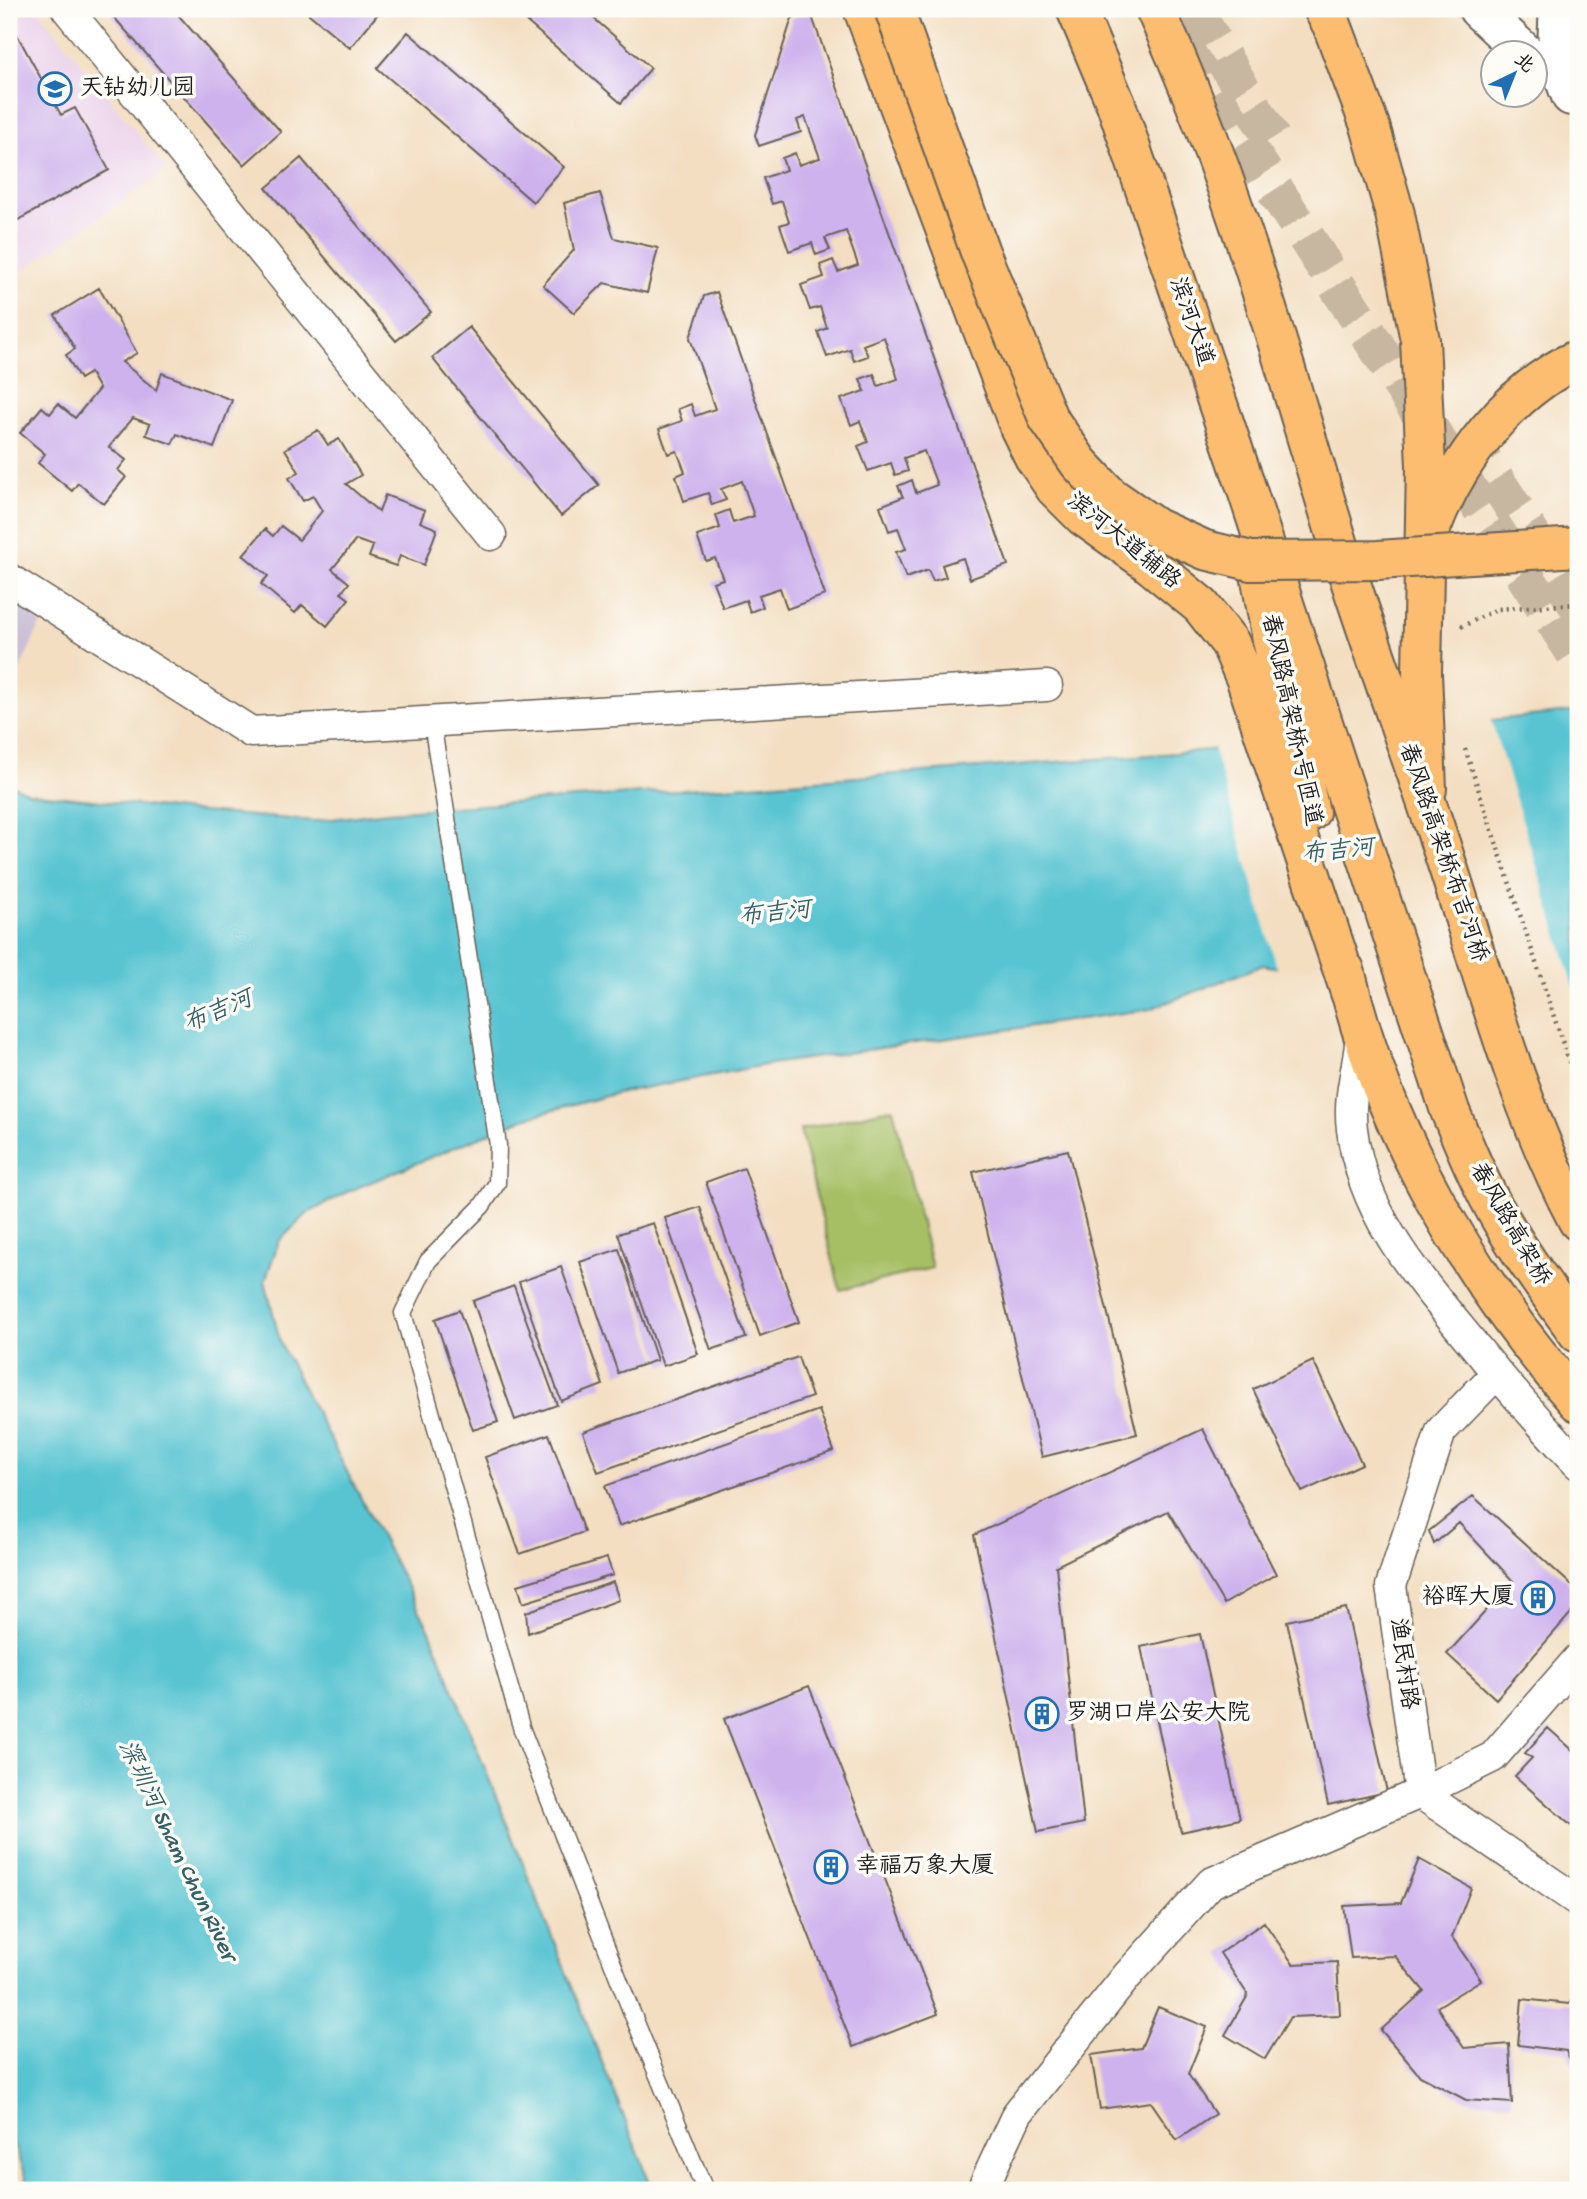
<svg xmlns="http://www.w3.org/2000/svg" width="1587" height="2199" viewBox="0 0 1587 2199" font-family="'Gochi Hand','LXGW WenKai TC',sans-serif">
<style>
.built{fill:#ebd1eb}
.industrial{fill:#cbbfd5}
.green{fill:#a6bf65;stroke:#616e40;stroke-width:2}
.water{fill:#59c4d2;stroke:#3a7077;stroke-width:2}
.pier{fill:#f3dec1}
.building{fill:#ceb2ed}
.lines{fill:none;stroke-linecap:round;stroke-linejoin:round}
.trunk-tunnel{stroke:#c8b7a0;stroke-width:38;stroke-dasharray:38 19;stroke-linecap:butt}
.service-casing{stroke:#676056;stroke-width:19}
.minor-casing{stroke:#676056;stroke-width:33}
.tertiary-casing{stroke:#676056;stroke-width:42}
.primary-casing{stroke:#676056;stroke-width:42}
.trunk-casing{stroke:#676056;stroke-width:42}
.path{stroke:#676056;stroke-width:4.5;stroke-dasharray:2 5;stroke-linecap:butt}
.service{stroke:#fff;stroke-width:16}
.minor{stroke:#fff;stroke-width:30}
.tertiary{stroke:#fff;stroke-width:38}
.primary{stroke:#fcbd6f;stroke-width:38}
.trunk{stroke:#fcbd6f;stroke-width:38}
.primary-bridge-casing{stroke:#676056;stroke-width:42;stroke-linecap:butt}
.primary-bridge{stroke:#fcbd6f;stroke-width:38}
.labels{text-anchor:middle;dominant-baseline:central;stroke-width:7;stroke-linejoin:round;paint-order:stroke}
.poi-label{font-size:23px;fill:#1c1c1c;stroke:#fdfcf7;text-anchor:start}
.street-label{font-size:23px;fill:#1c1c1c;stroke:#fdfcf7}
.water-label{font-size:24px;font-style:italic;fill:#345f65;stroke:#fdfcf7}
</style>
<rect width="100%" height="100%" fill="#fdfcf7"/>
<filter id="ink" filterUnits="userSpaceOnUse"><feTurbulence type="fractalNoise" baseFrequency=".0143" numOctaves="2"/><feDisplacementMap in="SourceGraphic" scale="14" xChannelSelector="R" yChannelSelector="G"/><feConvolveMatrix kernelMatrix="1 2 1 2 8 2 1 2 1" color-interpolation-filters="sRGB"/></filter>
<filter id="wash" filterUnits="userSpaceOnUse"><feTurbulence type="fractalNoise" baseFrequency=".00686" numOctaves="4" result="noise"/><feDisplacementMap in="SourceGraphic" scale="28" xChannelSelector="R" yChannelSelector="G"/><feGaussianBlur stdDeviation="1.57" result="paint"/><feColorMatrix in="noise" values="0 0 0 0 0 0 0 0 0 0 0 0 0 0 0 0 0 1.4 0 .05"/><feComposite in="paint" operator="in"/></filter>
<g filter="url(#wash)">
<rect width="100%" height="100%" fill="#f3dec1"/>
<path class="built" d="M9,9H37L167,170L9,280Z"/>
<path class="industrial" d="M9,594L44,616L9,693Z"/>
<path class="green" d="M893,1108L932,1268L840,1290L800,1130Z"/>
<path class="water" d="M1578,711V1023L1263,965L1150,1009L771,1064L617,1093L525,1118L347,1192L308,1213L279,1241L265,1281L281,1345L430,1631L653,2190H30L9,2132V784L30,793L190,811L315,821L388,812L1189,752Z"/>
<path class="pier" d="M1490,717L1578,999V1027L1278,971L1213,746Z"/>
<g id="blocks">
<path class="building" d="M119,9H173L281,132L244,165L112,15Z
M303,9H379L381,10L350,48Z
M512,9H583L651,68L621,103Z
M810,11L1008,565L970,579L963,558L942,565L946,577L933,581L928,570L906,578L896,552L906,549L898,528L889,531L880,506L903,497L898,486L912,480L916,493L937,485L924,451L904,458L908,471L895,475L891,463L868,471L858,446L868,442L860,421L851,425L841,399L865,391L860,379L874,374L878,386L898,379L884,337L863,345L868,356L854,361L850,349L827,357L818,332L827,328L820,307L810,310L801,285L824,277L820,265L833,260L838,272L858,265L846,231L825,238L830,250L816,255L812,243L789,251L780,225L789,222L782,201L772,204L763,178L786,170L782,158L795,153L799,165L820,158L805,117L797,120L801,132L759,146L755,135L792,18Z
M9,20L61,115L75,108L109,170L9,225Z
M408,32L564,167L533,202L377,68Z
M301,158L431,312L396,341L266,188Z
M600,193L614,238L658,248L647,293L604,283L574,313L543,285L574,250L564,203Z
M99,288L137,353L122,362L156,390L162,373L232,400L214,448L177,434L172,444L146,435L150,424L133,418L109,447L126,460L118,470L126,477L104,504L78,483L72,491L38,463L45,454L20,433L42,407L50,414L58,404L75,418L99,389L90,373L80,379L66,355L75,349L55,315Z
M717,292L825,595L787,609L780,588L759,595L763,607L750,612L746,600L723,608L713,582L723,579L715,558L706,561L697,536L720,528L716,515L729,510L733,523L754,516L742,481L721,489L726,500L712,505L708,493L684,501L676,476L685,472L677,451L668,454L659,429L682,421L678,409L691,404L695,416L715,409L690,338L704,296Z
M469,327L599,485L561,516L432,358Z
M318,430L328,445L339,439L361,475L346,484L379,512L385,495L425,510L420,522L437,529L424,565L400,556L396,566L369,557L373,546L356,540L332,569L349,583L341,593L349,599L327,626L302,605L295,613L261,584L268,576L243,555L265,529L273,536L281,526L299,540L322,511L313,496L303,501L289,478L299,472L285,449Z
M1068,1150L1137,1434L1042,1457L973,1172Z
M744,1168L799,1322L760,1336L706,1182Z
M700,1207L746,1338L711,1350L665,1218Z
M653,1223L698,1354L663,1366L618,1234Z
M619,1249L657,1360L618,1373L580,1262Z
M561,1267L603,1385L561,1401L519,1282Z
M514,1286L557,1405L515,1420L473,1301Z
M459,1310L498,1422L473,1430L435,1319Z
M798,1357L812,1397L598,1472L583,1432Z
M1313,1361L1362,1464L1302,1492L1253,1389Z
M819,1410L834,1451L619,1526L605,1486Z
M1203,1429L1276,1574L1224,1604L1168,1511L1056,1566L1084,1823L1038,1832L974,1535Z
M549,1434L584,1532L520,1554L485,1457Z
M1473,1496L1578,1591V1605L1496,1699L1447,1654L1513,1581L1459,1523L1434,1544L1429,1531Z
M607,1558L613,1575L523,1603L518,1585Z
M613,1582L619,1600L528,1633L526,1612Z
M1346,1608L1387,1792L1328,1805L1287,1621Z
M1200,1634L1240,1819L1181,1832L1141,1647Z
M809,1686L938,2014L853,2047L724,1719Z
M1548,1728L1578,1755V1832L1515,1776L1532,1758L1525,1753Z
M1419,1859L1471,1888L1452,1937L1481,1980L1437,2007L1464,2048L1509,2044L1512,2103L1466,2100L1420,2076L1381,2030L1424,1991L1395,1956L1351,1958L1344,1906L1401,1903Z
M1264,1922L1293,1964L1337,1962L1340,2015L1290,2017L1265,2059L1225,2035L1248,1995L1220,1953Z
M1578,1990V2075L1566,2051L1518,2045L1522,1999L1569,2004Z
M1158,2007L1207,2027L1188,2074L1215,2114L1177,2140L1151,2102L1100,2109L1091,2055L1141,2048Z
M1008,2181L1034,2190H1005Z"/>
</g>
</g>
<g filter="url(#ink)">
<use href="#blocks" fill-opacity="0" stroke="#676056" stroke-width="2"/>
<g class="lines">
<path class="trunk-tunnel" d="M1193,9L1278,148
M1182,46L1578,658
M1464,432L1578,606"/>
<defs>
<path id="service" d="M432,722L498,1145L497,1183L482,1206L428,1261L403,1313L522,1730L630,2008L705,2190"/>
<path id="minor" d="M67,9L491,535
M9,579L251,732L1047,686
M1361,1029C1361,1063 1347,1091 1352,1129C1362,1214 1417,1276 1469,1339C1504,1382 1540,1424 1578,1464
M1497,1373L1441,1431L1391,1586L1420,1793L1578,1901
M982,2190L1017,2114L1127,1976L1211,1883L1420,1793L1493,1757L1578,1659"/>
<path id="tertiary" d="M1478,9L1524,52
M1559,9C1556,48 1556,59 1571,96"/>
<path id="primary" d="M863,9L1019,427L1034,457L1055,488L1083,516L1145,560L1201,606L1230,643L1246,680L1351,995
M1323,9L1332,25L1370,126L1395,214L1420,340L1426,466L1422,673L1427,789
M1430,531C1456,461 1509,390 1578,359
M1258,563L1272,640L1310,812
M1345,970C1382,1129 1470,1281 1578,1402"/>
<path id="trunk" d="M1076,9L1116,104L1243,478L1450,1111C1465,1147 1480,1184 1500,1218C1523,1258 1551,1296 1578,1333
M1155,9C1235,183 1285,369 1341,552C1374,657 1413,759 1447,864C1486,984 1519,1109 1578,1221"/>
</defs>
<use href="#service" class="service-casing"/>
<use href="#minor" class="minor-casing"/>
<use href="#tertiary" class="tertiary-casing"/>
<use href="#primary" class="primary-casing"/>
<use href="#trunk" class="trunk-casing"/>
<path class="path" d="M1461,627L1497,609L1578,604
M1465,749L1571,1068L1578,1083"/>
<use href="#service" class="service"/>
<use href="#minor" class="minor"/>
<use href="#tertiary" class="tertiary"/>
<use href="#primary" class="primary"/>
<use href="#trunk" class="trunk"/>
<defs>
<path id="primary-bridge" d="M894,9L980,252L1048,418L1079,463L1110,496L1156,528L1205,550L1251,561L1378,560L1578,547"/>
</defs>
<use href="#primary-bridge" class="primary-bridge-casing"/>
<use href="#primary-bridge" class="primary-bridge"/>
</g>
</g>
<defs>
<symbol id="school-ring" viewBox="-11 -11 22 22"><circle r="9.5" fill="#fdfcf7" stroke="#1f6fb2" stroke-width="1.5"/><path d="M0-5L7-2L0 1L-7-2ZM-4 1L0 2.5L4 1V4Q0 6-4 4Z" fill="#1f6fb2"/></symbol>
<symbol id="building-ring" viewBox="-11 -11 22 22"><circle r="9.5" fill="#fdfcf7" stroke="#1f6fb2" stroke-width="1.5"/><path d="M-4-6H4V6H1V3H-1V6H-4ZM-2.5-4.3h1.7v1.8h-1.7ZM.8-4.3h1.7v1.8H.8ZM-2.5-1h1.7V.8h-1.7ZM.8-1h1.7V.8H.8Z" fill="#1f6fb2"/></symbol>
</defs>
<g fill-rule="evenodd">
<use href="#school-ring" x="36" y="70" width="38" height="38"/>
<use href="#building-ring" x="1519" y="1579" width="38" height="38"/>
<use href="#building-ring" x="1023" y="1695" width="38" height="38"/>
<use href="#building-ring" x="812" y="1848" width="38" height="38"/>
</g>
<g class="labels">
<g class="poi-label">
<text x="80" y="89">天钻幼儿园</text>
<text x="1514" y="1598" text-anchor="end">裕晖大厦</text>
<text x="1066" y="1714">罗湖口岸公安大院</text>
<text x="856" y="1867">幸福万象大厦</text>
</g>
<g class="street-label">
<text transform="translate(1190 322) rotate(71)">滨河大道</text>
<text transform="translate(1123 542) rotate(39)">滨河大道辅路</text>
<text transform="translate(1290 720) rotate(78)">春风路高架桥1号匝道</text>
<text transform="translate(1442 853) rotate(71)">春风路高架桥布吉河桥</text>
<text transform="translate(1509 1225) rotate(60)">春风路高架桥</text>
<text transform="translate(1402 1664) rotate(82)">渔民村路</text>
</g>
<g class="water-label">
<text transform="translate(1338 853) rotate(-6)">布吉河</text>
<text transform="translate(775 915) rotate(-6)">布吉河</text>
<text transform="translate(219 1013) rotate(-23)">布吉河</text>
<text transform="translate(176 1851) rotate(64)">深圳河 Sham Chun River</text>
</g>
</g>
<rect width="1587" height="2199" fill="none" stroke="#fdfcf7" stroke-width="35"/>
<g transform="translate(1514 74) rotate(43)"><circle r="33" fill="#fdfcf7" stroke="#a3a29f" stroke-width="2"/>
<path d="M0-5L12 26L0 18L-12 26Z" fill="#1f6fb2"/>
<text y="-10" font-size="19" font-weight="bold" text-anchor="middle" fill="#1c1c1c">北</text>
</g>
</svg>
